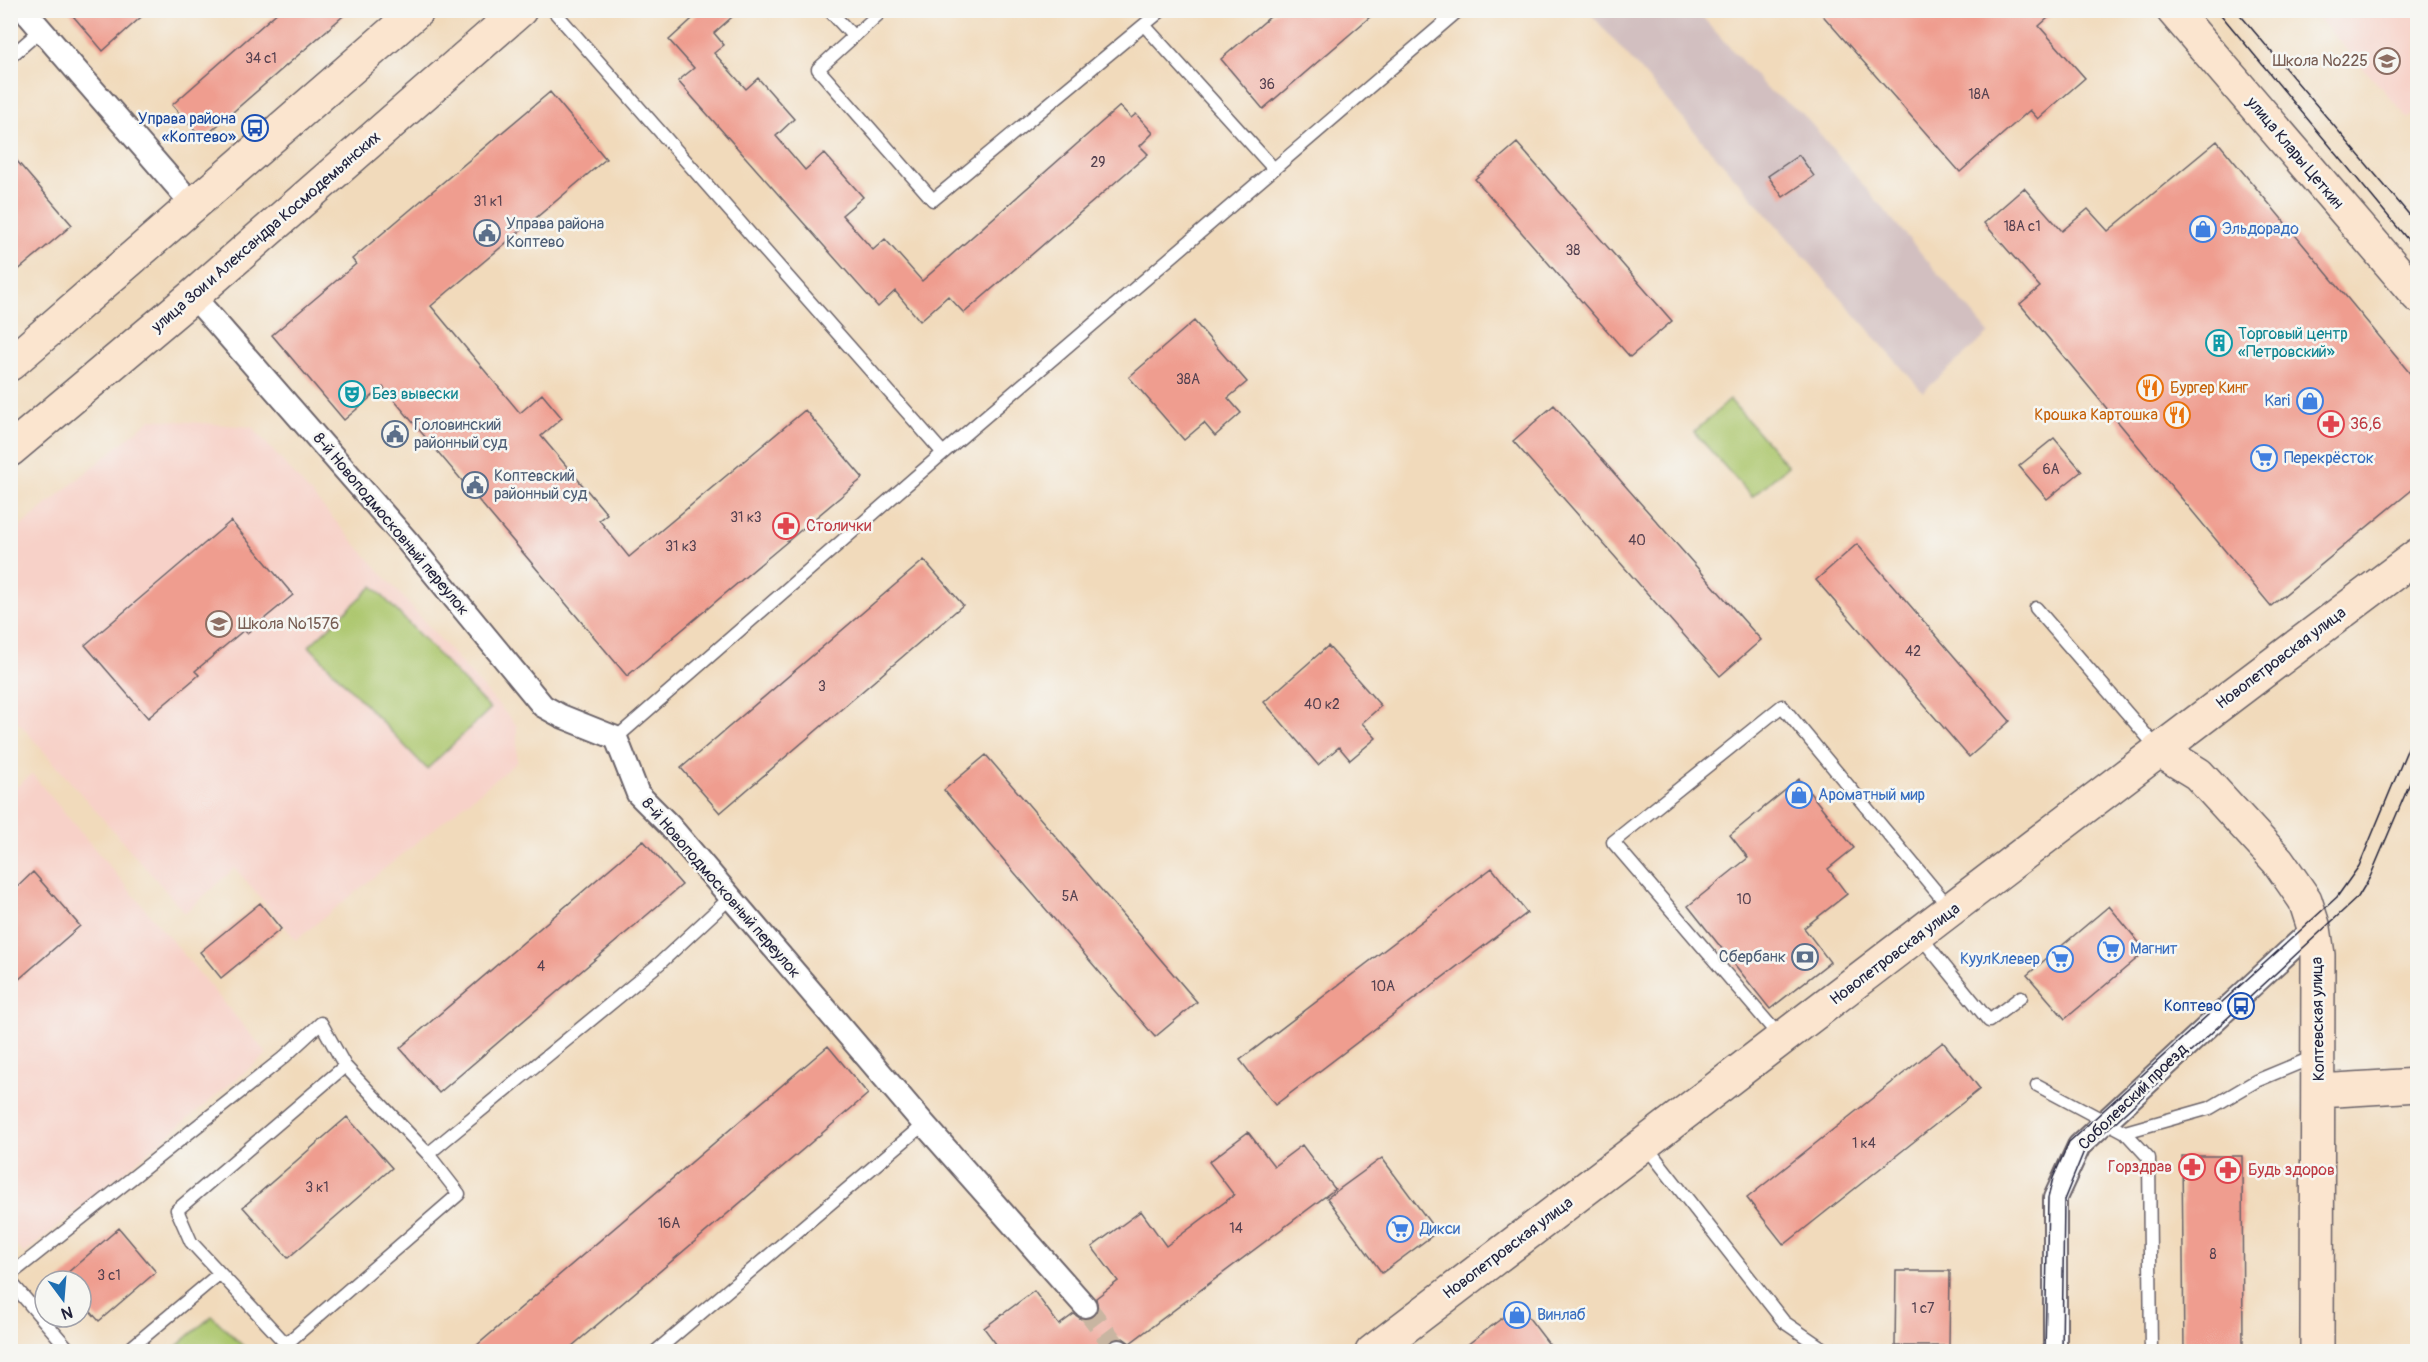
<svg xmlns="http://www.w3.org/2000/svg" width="2428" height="1362" viewBox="0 0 2428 1362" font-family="Pangolin,sans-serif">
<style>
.built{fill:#f7d1c8}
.industrial{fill:#d2bfc0}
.green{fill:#abc66c;stroke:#667454;stroke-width:1.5}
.building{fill:#ef9d8f}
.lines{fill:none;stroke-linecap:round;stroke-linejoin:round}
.street-tunnel{stroke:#c8b5a1;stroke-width:22;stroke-dasharray:22 11;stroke-linecap:butt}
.lane-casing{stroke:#6a6268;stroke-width:15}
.street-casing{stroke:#6a6268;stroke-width:26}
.secondary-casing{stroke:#6a6268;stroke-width:36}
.lane{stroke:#fff;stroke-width:12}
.street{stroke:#fff;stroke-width:22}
.secondary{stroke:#fbe5cf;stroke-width:33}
.tram{stroke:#22223b;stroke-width:1.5}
.labels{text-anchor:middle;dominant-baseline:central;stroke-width:5;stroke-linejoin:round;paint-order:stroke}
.number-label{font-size:14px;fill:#554150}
.education-label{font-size:16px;fill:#785e54;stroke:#f6f6f2;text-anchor:end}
.transit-label{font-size:16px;fill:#164399;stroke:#f6f6f2;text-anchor:end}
.street-label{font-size:16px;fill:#22223b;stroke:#f6f6f2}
.service-label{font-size:16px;fill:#4e5e75;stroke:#f6f6f2;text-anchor:start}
.shop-label{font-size:16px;fill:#366cbe;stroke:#f6f6f2;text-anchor:start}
.culture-label{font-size:16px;fill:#0d838f;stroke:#f6f6f2;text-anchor:start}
.food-label{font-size:16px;fill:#c56008;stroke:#f6f6f2;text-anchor:start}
.health-label{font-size:16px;fill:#be3a42;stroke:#f6f6f2;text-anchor:start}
</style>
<rect width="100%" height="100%" fill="#f6f6f2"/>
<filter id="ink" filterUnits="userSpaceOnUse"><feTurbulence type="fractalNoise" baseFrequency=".0167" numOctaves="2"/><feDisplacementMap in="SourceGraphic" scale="12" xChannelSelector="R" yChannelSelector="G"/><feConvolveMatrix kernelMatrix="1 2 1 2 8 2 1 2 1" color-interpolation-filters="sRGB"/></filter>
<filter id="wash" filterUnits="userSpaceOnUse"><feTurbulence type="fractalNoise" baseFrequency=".008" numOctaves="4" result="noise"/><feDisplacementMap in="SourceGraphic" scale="24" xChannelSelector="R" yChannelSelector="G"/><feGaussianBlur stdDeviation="1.35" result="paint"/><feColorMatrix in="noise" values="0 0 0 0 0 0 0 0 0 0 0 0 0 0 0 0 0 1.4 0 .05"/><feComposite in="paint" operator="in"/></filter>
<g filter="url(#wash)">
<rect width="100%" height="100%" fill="#f1dabb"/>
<path class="built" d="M2312,11H2417V111L2409,119Z
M151,419L252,427L517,726V762L296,940L235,868L185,913L11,714L10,535Z
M32,774L267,1054L24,1254L10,1239V792Z"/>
<path class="industrial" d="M1593,10L1697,11L1767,89L1802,113L1989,333L1923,392L1590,13Z"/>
<path class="green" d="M1730,400L1788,466L1752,497L1694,432Z
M373,586L490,709L427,769L309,646Z
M212,1316L246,1349L243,1352L171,1351Z"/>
<g id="blocks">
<path class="building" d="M68,10H149L103,51Z
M280,10H350L202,139L172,105Z
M702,10H740L714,33L724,45L714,53L746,89L758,78L794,119L776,136L805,170L824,153L863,197L842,215L873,250L885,239L922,281L1120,106L1131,118L1136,114L1153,133L1140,146L1148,154L964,313L948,296L920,321L895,291L878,307L678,81L694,68L669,40Z
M1278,10H1378L1263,109L1221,59Z
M1818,10H2057L2039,26L2085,78L2038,119L2030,110L1960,172Z
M550,92L606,159L431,306L520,413L542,394L562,418L541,436L607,514L599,520L629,557L805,410L863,478L627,676L383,387L344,420L272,335L356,264L352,259Z
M2217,141L2418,383V485L2271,606L2020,304L2040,287L1984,223L2024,188L2062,231L2088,209L2108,231Z
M1517,143L1672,321L1630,357L1475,179Z
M10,153L72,225L10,277Z
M1799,155L1814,176L1783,197L1768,176Z
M1194,321L1247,382L1228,398L1241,413L1215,436L1204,423L1184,440L1129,377Z
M1554,405L1761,640L1720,676L1513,441Z
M2054,438L2082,471L2047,499L2019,466Z
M231,521L293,595L247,633L244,630L195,671L199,675L148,718L85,645Z
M1857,544L2010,721L1969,757L1816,580Z
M924,560L963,605L720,813L681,768Z
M1328,646L1381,706L1362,723L1376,738L1350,760L1339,747L1318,765L1264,702Z
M986,755L1197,1002L1155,1037L944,790Z
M1799,779L1854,848L1828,869L1847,894L1804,928L1830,962L1770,1009L1688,906L1748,858L1730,835Z
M643,840L682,885L439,1093L400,1048Z
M1492,868L1527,913L1275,1105L1240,1060Z
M33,872L80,926L11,986V893Z
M260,903L281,929L221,978L200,952Z
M2109,906L2146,951L2065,1019L2027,975Z
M1943,1042L1980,1089L1784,1245L1747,1198Z
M828,1046L868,1094L565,1352H469Z
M347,1117L392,1168L288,1258L243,1207Z
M1248,1132L1274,1166L1302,1145L1335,1189L1130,1343L1123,1338H1115L1109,1342L1106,1352H1002L984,1328L1034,1291L1059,1325L1074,1314L1081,1319L1094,1316L1098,1310L1096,1298L1118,1281L1092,1247L1141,1211L1166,1246L1234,1195L1209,1162Z
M2182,1156H2242L2243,1352H2184Z
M1382,1158L1437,1232L1382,1273L1327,1198Z
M119,1228L156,1272L99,1321L81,1301V1281H58Z
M1896,1271H1950L1949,1346H1895Z
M1519,1305L1555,1352H1458Z"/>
</g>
</g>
<g filter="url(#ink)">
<use href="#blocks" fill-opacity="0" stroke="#6a6268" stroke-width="1.5"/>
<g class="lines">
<path class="street-tunnel" d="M1085,1306L1119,1351"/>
<defs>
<path id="lane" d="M553,10L943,453
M829,10L853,36
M883,10L818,69L933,200L1162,10
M1144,25L1274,169
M10,57L41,30
M2036,608L2159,750
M616,738L943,453L1459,10
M1920,936L1989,1021L2021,997
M1780,1037L1613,842L1782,706L1949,907
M2037,1085L2125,1132L2149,1158L2151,1352
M2125,1132L2210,1108L2256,1081L2316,1056
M1645,1145L1784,1322L1828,1352
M10,1275L283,1058L321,1023L345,1066
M10,1281L71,1352
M286,1344L191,1242L177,1210L345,1066L428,1154
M126,1352L220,1273
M283,1352L286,1344L459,1194L428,1154L660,963L731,897
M655,1352L924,1124"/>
<path id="street" d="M24,10L194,206
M193,296L408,542L543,706L561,716L616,738L638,794L669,825L924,1124L1085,1306
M1119,1351L1120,1352
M2055,1352V1198L2079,1146L2314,928"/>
<path id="secondary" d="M2173,10L2418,296
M10,364L418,10
M10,450L193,296L520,10
M2159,750L2198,774L2278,861L2305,900L2314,928L2318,955L2317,1352
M2319,1091L2418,1085
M1372,1352C1721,1086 2067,818 2418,555"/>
</defs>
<use href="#lane" class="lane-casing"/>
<use href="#street" class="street-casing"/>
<use href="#secondary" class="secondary-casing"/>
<use href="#lane" class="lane"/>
<use href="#street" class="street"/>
<use href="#secondary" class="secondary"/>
<path class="tram" d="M2217,10L2418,252
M2236,10L2418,225
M2045,1352L2048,1198L2053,1178L2069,1142L2337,897L2359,866L2418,724
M2062,1352L2064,1200L2084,1151L2358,897L2370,877L2418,764"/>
</g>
</g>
<defs>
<symbol id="school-ring" viewBox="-11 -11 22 22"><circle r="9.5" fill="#f6f6f2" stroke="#8d6e63" stroke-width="1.5"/><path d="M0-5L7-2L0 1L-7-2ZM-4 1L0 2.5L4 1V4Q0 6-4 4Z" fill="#8d6e63"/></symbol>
<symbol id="bus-ring" viewBox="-11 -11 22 22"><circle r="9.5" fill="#f6f6f2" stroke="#1a4fb4" stroke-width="1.5"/><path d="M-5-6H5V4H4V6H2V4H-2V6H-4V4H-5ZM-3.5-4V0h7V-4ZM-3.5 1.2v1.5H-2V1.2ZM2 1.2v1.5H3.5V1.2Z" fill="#1a4fb4"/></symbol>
<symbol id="shop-ring" viewBox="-11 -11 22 22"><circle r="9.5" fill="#f6f6f2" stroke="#3f7fe0" stroke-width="1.5"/><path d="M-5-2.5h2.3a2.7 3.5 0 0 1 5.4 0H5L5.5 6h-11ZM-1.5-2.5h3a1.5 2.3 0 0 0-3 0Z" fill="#3f7fe0"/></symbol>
<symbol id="civic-ring" viewBox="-11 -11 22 22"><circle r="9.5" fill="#f6f6f2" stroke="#5c6f8a" stroke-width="1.5"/><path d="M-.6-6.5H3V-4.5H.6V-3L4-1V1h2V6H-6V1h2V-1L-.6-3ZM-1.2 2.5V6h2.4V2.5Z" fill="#5c6f8a"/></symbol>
<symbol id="building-ring" viewBox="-11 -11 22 22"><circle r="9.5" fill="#f6f6f2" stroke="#0f9aa8" stroke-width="1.5"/><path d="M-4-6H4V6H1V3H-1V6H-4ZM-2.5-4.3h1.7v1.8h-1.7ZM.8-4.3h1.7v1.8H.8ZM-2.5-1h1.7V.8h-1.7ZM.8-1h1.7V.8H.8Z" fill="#0f9aa8"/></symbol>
<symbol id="restaurant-ring" viewBox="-11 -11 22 22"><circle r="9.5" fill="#f6f6f2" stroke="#e8710a" stroke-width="1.5"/><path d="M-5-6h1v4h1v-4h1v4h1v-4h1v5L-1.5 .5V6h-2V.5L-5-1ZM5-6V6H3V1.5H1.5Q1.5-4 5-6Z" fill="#e8710a"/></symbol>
<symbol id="theatre-ring" viewBox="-11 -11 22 22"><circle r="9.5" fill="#f6f6f2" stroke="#0f9aa8" stroke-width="1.5"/><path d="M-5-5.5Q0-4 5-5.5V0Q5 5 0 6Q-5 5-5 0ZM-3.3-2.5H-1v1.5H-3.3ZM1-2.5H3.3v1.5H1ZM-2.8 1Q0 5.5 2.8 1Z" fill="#0f9aa8"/></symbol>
<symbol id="pharmacy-ring" viewBox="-11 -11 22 22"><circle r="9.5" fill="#f6f6f2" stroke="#e0444e" stroke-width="1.5"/><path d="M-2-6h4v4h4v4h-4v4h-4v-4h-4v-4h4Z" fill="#e0444e"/></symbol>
<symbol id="supermarket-ring" viewBox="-11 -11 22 22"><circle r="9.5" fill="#f6f6f2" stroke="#3f7fe0" stroke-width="1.5"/><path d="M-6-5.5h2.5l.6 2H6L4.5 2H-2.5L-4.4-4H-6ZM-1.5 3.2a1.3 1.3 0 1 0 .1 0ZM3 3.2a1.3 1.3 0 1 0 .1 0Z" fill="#3f7fe0"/></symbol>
<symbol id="bank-ring" viewBox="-11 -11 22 22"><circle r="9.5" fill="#f6f6f2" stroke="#5c6f8a" stroke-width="1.5"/><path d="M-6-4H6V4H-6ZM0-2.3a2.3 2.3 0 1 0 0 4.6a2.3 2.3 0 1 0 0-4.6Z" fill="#5c6f8a"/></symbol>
</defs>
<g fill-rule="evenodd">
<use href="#school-ring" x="2372" y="46" width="30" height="30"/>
<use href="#bus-ring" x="240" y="113" width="30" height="30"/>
<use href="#shop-ring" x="2188" y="214" width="30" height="30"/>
<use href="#civic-ring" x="472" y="218" width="30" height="30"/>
<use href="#building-ring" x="2204" y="328" width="30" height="30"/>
<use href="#restaurant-ring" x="2135" y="373" width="30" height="30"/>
<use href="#theatre-ring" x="337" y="379" width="30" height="30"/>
<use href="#shop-ring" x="2295" y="386" width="30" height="30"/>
<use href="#restaurant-ring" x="2162" y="400" width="30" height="30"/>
<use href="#pharmacy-ring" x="2316" y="409" width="30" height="30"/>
<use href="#civic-ring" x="380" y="419" width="30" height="30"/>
<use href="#supermarket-ring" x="2249" y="443" width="30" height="30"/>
<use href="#civic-ring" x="460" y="470" width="30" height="30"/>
<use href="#pharmacy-ring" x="771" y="511" width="30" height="30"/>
<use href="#school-ring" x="204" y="609" width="30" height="30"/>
<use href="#shop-ring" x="1784" y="780" width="30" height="30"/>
<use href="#supermarket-ring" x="2096" y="934" width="30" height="30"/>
<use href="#bank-ring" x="1790" y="942" width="30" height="30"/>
<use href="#supermarket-ring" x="2045" y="944" width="30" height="30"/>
<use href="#bus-ring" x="2226" y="991" width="30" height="30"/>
<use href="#pharmacy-ring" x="2177" y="1152" width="30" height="30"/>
<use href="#pharmacy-ring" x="2213" y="1155" width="30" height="30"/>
<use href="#supermarket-ring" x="1385" y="1214" width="30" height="30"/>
<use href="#shop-ring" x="1502" y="1300" width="30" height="30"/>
</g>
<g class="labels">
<g class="number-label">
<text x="261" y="58">34 с1</text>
<text x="1267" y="84">36</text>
<text x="1979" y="94">18А</text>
<text x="1098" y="162">29</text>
<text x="488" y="201">31 к1</text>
<text x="2022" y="226">18А с1</text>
<text x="1573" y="250">38</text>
<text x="1188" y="379">38А</text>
<text x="2051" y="469">6А</text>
<text x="746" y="517">31 к3</text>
<text x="1637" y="540">40</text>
<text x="681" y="546">31 к3</text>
<text x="1913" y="651">42</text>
<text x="822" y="686">3</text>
<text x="1322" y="704">40 к2</text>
<text x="1070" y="896">5А</text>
<text x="1744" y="899">10</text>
<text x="541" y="966">4</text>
<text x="1383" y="986">10А</text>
<text x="1864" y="1143">1 к4</text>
<text x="317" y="1187">3 к1</text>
<text x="669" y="1223">16А</text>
<text x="1236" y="1228">14</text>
<text x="2213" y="1254">8</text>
<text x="109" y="1275">3 с1</text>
<text x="1923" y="1308">1 с7</text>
</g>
<g class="education-label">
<text x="2368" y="61">Школа №225</text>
<text x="238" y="624" text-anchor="start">Школа №1576</text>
</g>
<g class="transit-label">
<text x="236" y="119">Управа района<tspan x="236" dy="18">«Коптево»</tspan></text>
<text x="2222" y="1006">Коптево</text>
</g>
<g class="street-label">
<text transform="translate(2295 153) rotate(50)">улица Клары Цеткин</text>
<text transform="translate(266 232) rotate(-41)">улица Зои и Александра Космодемьянских</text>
<text transform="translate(391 524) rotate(50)">8-й Новоподмосковный переулок</text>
<text transform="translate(2281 658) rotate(-37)">Новопетровская улица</text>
<text transform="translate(721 888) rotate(49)">8-й Новоподмосковный переулок</text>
<text transform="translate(1895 954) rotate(-37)">Новопетровская улица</text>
<text transform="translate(2318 1019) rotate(-91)">Коптевская улица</text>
<text transform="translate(2133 1097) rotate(-44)">Соболевский проезд</text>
<text transform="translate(1508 1248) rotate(-37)">Новопетровская улица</text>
</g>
<g class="service-label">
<text x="506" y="224">Управа района<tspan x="506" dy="18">Коптево</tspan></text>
<text x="414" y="425">Головинский<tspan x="414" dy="18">районный суд</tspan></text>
<text x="494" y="476">Коптевский<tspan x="494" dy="18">районный суд</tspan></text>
<text x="1786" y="957" text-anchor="end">Сбербанк</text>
</g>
<g class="shop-label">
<text x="2222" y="229">Эльдорадо</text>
<text x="2290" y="401" text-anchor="end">Kari</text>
<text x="2284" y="458">Перекрёсток</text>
<text x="1818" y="795">Ароматный мир</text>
<text x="2130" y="949">Магнит</text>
<text x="2040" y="959" text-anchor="end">КуулКлевер</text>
<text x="1420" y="1229">Дикси</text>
<text x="1537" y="1315">Винлаб</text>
</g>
<g class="culture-label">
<text x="2238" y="334">Торговый центр<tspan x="2238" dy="18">«Петровский»</tspan></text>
<text x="372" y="394">Без вывески</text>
</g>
<g class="food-label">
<text x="2170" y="388">Бургер Кинг</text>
<text x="2158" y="415" text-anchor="end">Крошка Картошка</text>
</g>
<g class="health-label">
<text x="2350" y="424">36,6</text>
<text x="806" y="526">Столички</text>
<text x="2172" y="1167" text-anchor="end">Горздрав</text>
<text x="2248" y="1170">Будь здоров</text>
</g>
</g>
<rect width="2428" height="1362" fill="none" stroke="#f6f6f2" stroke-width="36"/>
<g transform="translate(63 1299) rotate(164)"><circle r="28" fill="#f6f6f2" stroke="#a1a1a9" stroke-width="1.5"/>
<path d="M0-4.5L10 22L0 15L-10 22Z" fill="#1f6fb2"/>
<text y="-9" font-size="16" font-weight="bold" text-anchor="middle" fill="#22223b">N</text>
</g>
</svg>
